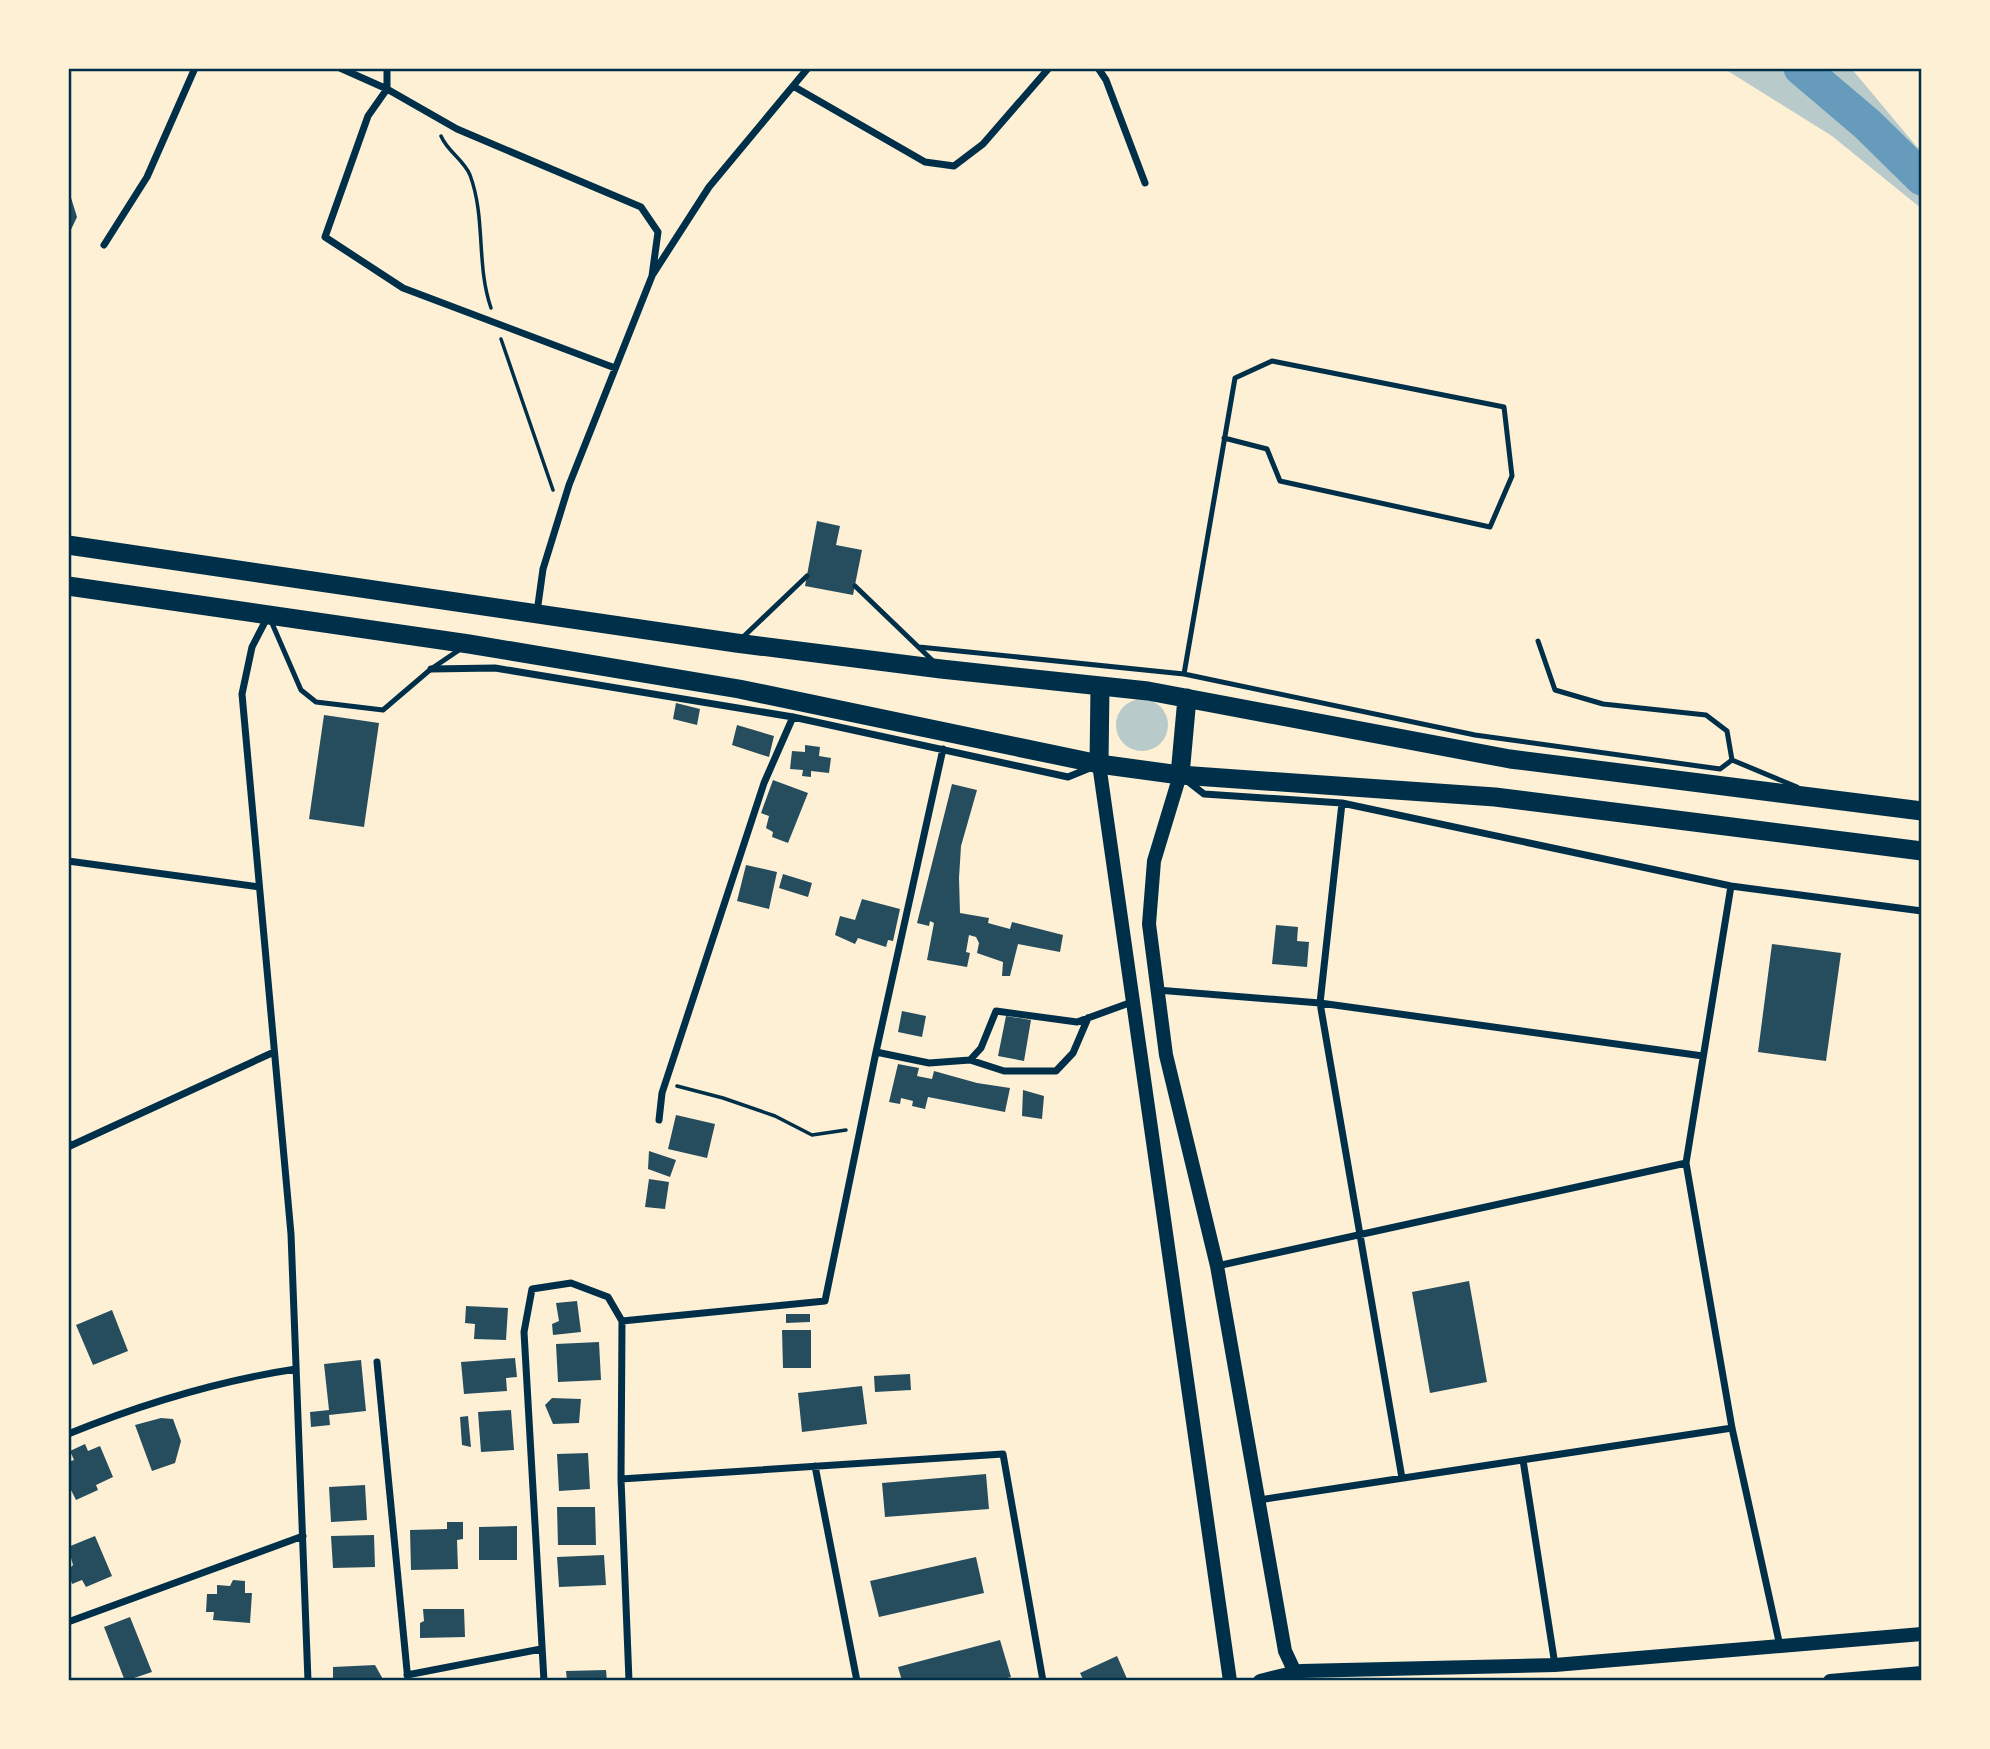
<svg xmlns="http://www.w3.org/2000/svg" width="1990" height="1749" viewBox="0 0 1990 1749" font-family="'Public Sans',sans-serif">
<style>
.green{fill:#b9caca}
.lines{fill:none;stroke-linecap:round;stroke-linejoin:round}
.river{stroke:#669bbc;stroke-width:35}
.building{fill:#264d5e}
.path{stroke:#003049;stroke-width:3.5}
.service{stroke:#003049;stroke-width:5}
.minor{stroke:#003049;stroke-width:7}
.secondary{stroke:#003049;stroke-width:14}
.trunk{stroke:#003049;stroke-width:19}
.neatline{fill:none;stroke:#003049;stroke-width:2.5}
</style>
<rect width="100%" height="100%" fill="#fdf0d5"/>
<path class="green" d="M1723,68H1851L1917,147L1922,148V209L1832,136Z
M1116 725a26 26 0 1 1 52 0a26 26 0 1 1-52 0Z"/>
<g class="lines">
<path class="river" d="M1801,68L1867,124L1922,178"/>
</g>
<path class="building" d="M68,188L77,217L68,236Z
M817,521L840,526L836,545L862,550L853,595L805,586Z
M676,703L700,709L697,725L673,719Z
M324,715L379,723L364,827L309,819Z
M737,725L774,736L769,757L732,745Z
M805,745L820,747L819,756L831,758L829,773L811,771V777L802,776L803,770L790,769L792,751L805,752Z
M773,780L808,793L788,843L772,837L773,832L766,828L769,816L761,813Z
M952,784L977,790L961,846L959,878L960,913L989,918L988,923L1010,929L1012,922L1063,935L1060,952L1018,944L1010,976H1002L1003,962L977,953L979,943L976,937L969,935L966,952L970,953L967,967L927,960L934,923L930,921L929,926L917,923Z
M746,865L777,872L769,909L737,901Z
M783,874L812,883L808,897L779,888Z
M862,899L900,909L893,941L888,940L886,947L858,938L855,944L835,935L840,916L855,920Z
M1276,925L1298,927L1297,941L1309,942L1307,967L1272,964Z
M1772,944L1841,953L1826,1061L1758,1052Z
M902,1011L926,1016L922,1037L898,1032Z
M1006,1016L1031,1020L1024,1061L998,1056Z
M898,1064L919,1068L917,1076L932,1079L934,1071L977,1083L1010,1088L1005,1112L928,1097L925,1109L912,1106L913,1101L901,1098L900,1104L889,1102Z
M1023,1090L1044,1096L1042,1119L1022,1116Z
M676,1115L715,1124L707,1158L668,1149Z
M649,1151L676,1160L670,1177L648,1169Z
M649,1179L669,1182L665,1209L645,1207Z
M1469,1281L1487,1382L1430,1393L1412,1292Z
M577,1301L581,1332L553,1335L552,1324L559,1321L556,1303Z
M466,1306L508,1308L506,1340L474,1339L475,1324L465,1323Z
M112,1310L128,1351L93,1365L76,1325Z
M786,1314H810V1322L786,1323Z
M782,1330H811V1368H783Z
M599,1342L601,1380L558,1382L556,1344Z
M515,1358L517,1377L506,1378L507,1391L464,1394L461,1362Z
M361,1360L366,1411L329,1415L330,1425L311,1427L310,1412L329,1410L324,1364Z
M910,1374L911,1390L875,1392L874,1376Z
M862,1386L867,1424L802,1432L798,1393Z
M552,1398L581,1399L579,1423L553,1424L545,1405Z
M511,1410L514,1450L481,1452L478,1412Z
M468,1416L471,1447L462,1445L460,1417Z
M161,1418L173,1419L181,1441L175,1463L152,1471L135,1425Z
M85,1444L88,1451L100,1446L113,1477L96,1485L98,1490L76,1500L68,1484V1462L74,1460L70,1451Z
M588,1453L590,1489L559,1491L557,1454Z
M986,1474L989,1509L885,1517L882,1483Z
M365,1485L367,1520L331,1522L329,1487Z
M557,1507H595L596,1545H558Z
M447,1522H463V1539L457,1540L458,1569L411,1570L410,1530L447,1529Z
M517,1526V1560H479V1527Z
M374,1535L375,1567L333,1568L331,1536Z
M95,1536L112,1576L86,1587L82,1580L72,1584L68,1570L73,1565L68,1547Z
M604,1555L606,1585L559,1587L557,1557Z
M976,1557L984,1593L879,1617L870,1581Z
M233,1580L245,1581V1593H252L250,1623L213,1620L214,1612H206L207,1594H217V1585L230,1586Z
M423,1609H464L465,1637L420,1638V1623L424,1621Z
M130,1617L152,1672L125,1681L104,1627Z
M1000,1640L1011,1677L996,1681H902L898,1667Z
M1117,1656L1128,1681H1084L1080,1673Z
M375,1665L384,1681H333V1667Z
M606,1670L607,1681H567L566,1671Z"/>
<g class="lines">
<path class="path" d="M441,136C447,151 464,160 470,175C486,218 476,265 491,308
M501,339L553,490
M677,1086L723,1098L775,1116L812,1135L846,1130"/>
<path class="service" d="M855,586L934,662
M271,621L301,690L316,702L383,710L431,669L462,648
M741,639L807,576
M919,647L1184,674L1475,735L1720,769L1732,760L1727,731L1706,715L1603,704L1555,690L1538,641
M1184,674L1235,378L1272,361L1504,407L1512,476L1490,527L1280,481L1267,449L1224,438
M1732,760L1797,787"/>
<path class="minor" d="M340,68L387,89L457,129L641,207L658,232L652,276L569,485L543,569L537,612
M387,68V89L368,116L325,237L403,288L615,368
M1098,68L1106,80L1145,183
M793,86L925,162L954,166L983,144L1049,68
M104,245L147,177L195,68
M653,274L709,187L808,68
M267,618L252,647L242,694L291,1234L308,1681
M431,669L495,668L793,717L1068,777L1090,768
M1186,780L1204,794L1342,803L1731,886L1922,911
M1342,803L1320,1003L1402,1478
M68,861L259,887
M1731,886L1686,1163L1732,1428L1780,1646
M1157,990L1320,1003L1703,1056
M876,1052L929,1063L970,1060L981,1048L996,1011L1077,1022L1132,1002
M970,1060L1004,1071H1056L1073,1053L1088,1018
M659,1120L662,1093L764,783L793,717
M68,1142L70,1146L274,1052
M1217,1266L1686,1163
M622,1321L621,1479L629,1681
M377,1362L408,1681
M68,1434C142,1404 217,1381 296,1369
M1523,1460L1555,1665
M815,1466L857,1681
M621,1479L1003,1454L1043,1681
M1259,1500L1732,1428
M68,1622L303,1536
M407,1675L541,1649
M544,1681L524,1332L532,1289L571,1283L608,1297L622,1321L825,1301L876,1052L943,749"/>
<path class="secondary" d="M1099,764L1230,1681
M1180,775L1154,861L1149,924L1166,1055L1217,1266L1285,1651L1299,1681
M1260,1681L1301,1671L1555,1665L1922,1634
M1830,1681L1922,1673"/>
<path class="trunk" d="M68,545L736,643L941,669L1148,691L1510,759L1922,811
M68,586L469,644L739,689L1099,764L1180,775L1495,797L1922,851
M1099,764L1100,686
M1180,775L1187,698"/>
</g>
<rect width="1990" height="1749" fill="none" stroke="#fdf0d5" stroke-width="140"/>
<rect x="70" y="70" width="1850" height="1609" class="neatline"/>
</svg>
